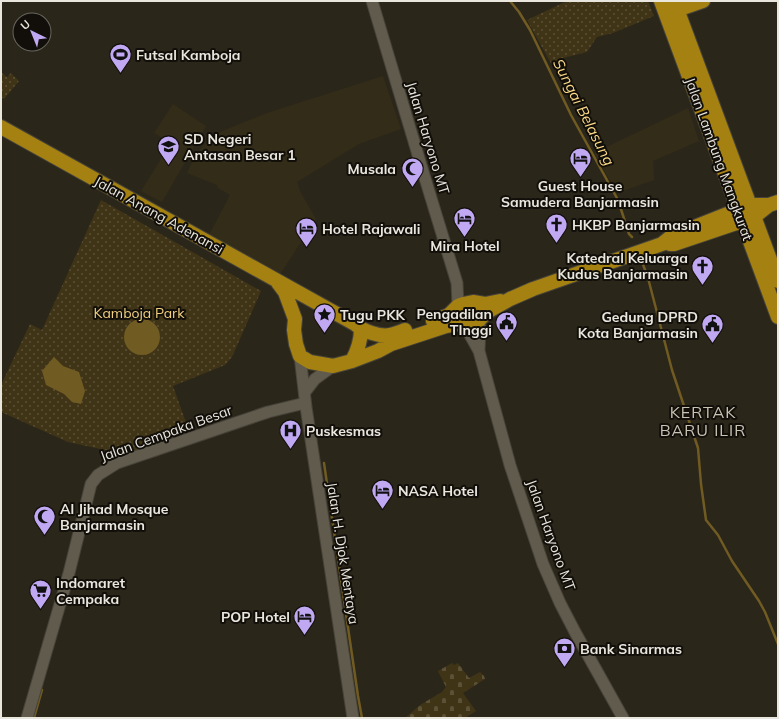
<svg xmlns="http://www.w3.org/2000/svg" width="779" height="719" viewBox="0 0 779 719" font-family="Mulish,sans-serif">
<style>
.built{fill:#332c19}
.grass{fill:url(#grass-dots)}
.cemetery{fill:url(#cemetery-stones)}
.water{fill:#705b22}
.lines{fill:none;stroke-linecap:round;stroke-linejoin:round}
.stream{stroke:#705b22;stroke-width:2.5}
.secondary-casing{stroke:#474339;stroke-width:13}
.highway-casing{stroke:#474339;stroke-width:16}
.secondary{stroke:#615b4d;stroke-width:11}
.highway{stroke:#a48111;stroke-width:14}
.labels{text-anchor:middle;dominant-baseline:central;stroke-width:4;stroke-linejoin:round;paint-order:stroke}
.poi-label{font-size:14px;font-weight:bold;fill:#e9e6de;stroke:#120f0a;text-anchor:start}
.street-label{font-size:14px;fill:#e9e6de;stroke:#120f0a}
.park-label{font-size:14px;fill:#f2d17e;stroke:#120f0a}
.water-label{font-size:15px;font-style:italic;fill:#fbda87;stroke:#120f0a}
.quarter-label{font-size:16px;letter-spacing:1px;fill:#c9c3b4;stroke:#120f0a}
</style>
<defs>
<pattern id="grass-dots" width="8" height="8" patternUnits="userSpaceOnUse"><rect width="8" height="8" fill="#403416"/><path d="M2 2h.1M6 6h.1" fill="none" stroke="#5c5137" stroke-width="1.8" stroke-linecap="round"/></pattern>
<pattern id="cemetery-stones" width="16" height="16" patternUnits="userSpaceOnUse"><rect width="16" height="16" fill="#403416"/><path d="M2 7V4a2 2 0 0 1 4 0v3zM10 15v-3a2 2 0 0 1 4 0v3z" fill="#5c5137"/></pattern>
</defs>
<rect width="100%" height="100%" fill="#2b261a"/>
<path class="built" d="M383,76L401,129L359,144L297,182L300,191L316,219L279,276L208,237L230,195L218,188L217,185L187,173L195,156L210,137L227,129L267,113Z
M173,104L206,126L162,202L141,191L171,143L154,133Z
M688,108L699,141L653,161L654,180L617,193L594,153Z"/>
<path class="grass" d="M567,1H648L654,16L613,33L597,37L587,52L559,59L553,67L527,20Z
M1,72L7,77L11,73L19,81L4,99L1,97Z
M101,200L261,291L232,357L225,365L173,386L189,431L124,454L68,442L1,412V385L30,324L42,330Z"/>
<path class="cemetery" d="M452,663L454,665L458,663L469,678L480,672L484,676L485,679L463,693L476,711L465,718H405L420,705L442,692L446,687L438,671Z"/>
<path class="water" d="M124 337a18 18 0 1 1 36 0a18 18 0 1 1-36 0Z
M54,357L63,366L79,372L85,391L81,404L72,402L64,394L46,385L42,371Z"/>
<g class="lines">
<path class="stream" d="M510,1L519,12L530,30L571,115L618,200L629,234L632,237
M641,259L648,278L672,370L698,448L701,484L706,520L718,535L732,561L759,601L765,612L778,644
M324,463L358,696L362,718
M34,718L42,690"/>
<defs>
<path id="secondary" d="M372,1L424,175L457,283L458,306
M465,326L479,351L510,465L543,564L560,603L575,632L623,718
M479,350L480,329L479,320
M300,356L306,407L353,718
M305,392L315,379L333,366
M27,718L69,573L91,484L98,475L117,463L268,412L305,403"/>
<path id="highway" d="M661,1L778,317
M674,1L778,281
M668,8L677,10L703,1
M1,127L355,324C363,331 379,337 390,335C395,334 400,332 405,330
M670,244H674L754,217L769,205L778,202
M276,280L285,292L295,319L294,330L296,344L300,356L310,362L333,366L352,361L378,351L391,344L446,326L457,324L470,326L476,323L487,312L510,299L533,289L662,244L672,236L750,205H769
M433,321L449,315L458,306L463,304L473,302L485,304L500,301
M352,361C358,350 361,341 361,329"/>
</defs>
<use href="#secondary" class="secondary-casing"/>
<use href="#highway" class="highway-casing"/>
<use href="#secondary" class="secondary"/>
<use href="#highway" class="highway"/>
</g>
<defs>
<symbol id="stadium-pin" viewBox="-11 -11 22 30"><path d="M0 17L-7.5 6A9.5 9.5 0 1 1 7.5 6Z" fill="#c0a8f3" stroke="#120f0a"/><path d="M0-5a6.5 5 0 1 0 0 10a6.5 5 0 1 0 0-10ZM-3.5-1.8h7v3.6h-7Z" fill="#111"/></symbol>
<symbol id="school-pin" viewBox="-11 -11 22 30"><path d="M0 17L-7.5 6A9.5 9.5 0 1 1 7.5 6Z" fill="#c0a8f3" stroke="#120f0a"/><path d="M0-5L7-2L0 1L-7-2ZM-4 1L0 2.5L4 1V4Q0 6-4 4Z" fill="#111"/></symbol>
<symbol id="hotel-pin" viewBox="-11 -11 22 30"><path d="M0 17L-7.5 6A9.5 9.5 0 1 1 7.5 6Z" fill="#c0a8f3" stroke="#120f0a"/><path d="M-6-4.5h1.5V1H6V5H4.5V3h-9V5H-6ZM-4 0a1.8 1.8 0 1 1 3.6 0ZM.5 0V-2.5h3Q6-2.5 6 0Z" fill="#111"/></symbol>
<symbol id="mosque-pin" viewBox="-11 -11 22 30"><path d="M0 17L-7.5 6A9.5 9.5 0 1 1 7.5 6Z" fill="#c0a8f3" stroke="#120f0a"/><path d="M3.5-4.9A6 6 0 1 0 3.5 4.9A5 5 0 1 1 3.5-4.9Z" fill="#111"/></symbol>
<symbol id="church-pin" viewBox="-11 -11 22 30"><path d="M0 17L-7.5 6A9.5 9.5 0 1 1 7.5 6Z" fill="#c0a8f3" stroke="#120f0a"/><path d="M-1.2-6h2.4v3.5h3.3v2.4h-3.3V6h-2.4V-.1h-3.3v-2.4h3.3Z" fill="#111"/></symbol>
<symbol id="sight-pin" viewBox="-11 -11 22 30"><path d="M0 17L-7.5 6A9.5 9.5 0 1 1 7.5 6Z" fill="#c0a8f3" stroke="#120f0a"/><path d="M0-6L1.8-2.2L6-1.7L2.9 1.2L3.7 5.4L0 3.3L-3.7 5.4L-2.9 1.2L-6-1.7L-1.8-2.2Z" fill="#111"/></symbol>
<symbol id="civic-pin" viewBox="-11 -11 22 30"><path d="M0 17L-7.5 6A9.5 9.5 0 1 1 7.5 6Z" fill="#c0a8f3" stroke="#120f0a"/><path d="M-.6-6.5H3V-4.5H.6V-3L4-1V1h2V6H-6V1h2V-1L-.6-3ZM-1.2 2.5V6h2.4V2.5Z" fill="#111"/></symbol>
<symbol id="hospital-pin" viewBox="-11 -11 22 30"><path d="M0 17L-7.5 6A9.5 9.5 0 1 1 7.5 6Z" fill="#c0a8f3" stroke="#120f0a"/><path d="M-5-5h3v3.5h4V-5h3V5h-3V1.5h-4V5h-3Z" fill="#111"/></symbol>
<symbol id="supermarket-pin" viewBox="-11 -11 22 30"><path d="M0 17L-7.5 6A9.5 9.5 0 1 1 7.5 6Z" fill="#c0a8f3" stroke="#120f0a"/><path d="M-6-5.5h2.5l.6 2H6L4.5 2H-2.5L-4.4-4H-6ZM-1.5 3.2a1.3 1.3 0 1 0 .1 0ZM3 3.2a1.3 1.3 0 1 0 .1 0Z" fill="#111"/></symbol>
<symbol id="bank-pin" viewBox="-11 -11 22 30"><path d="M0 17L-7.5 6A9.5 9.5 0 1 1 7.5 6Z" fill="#c0a8f3" stroke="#120f0a"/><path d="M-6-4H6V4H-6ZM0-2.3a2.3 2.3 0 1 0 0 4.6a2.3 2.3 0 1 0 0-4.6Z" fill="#111"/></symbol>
</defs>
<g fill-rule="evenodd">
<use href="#stadium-pin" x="108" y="42" width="25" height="34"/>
<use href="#school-pin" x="156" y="134" width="25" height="34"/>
<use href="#hotel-pin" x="568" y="146" width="25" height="34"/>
<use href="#mosque-pin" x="400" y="156" width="25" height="34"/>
<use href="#hotel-pin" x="452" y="206" width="25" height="34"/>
<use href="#church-pin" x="544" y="212" width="25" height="34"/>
<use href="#hotel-pin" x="294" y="216" width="25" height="34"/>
<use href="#church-pin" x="690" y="254" width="25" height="34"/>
<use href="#sight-pin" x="312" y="302" width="25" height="34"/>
<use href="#civic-pin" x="494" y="310" width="25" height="34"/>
<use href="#civic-pin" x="700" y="312" width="25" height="34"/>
<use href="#hospital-pin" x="278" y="418" width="25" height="34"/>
<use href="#hotel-pin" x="370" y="478" width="25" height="34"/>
<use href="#mosque-pin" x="32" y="504" width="25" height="34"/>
<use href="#supermarket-pin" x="28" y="578" width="25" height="34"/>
<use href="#hotel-pin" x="292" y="604" width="25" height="34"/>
<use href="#bank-pin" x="552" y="636" width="25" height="34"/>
</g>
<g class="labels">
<g class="poi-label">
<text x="136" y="55">Futsal Kamboja</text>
<text x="184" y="139">SD Negeri<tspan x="184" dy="16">Antasan Besar 1</tspan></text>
<text x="396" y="169" text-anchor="end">Musala</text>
<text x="580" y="186" text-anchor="middle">Guest House<tspan x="580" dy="16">Samudera Banjarmasin</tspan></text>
<text x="572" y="225">HKBP Banjarmasin</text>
<text x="322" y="229">Hotel Rajawali</text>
<text x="465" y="246" text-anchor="middle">Mira Hotel</text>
<text x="688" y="258" text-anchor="end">Katedral Keluarga<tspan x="688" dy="16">Kudus Banjarmasin</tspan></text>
<text x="492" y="314" text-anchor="end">Pengadilan<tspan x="492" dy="16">TInggi</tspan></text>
<text x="340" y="315">Tugu PKK</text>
<text x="698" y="317" text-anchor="end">Gedung DPRD<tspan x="698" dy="16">Kota Banjarmasin</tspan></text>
<text x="306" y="431">Puskesmas</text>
<text x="398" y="491">NASA Hotel</text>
<text x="60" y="509">Al Jihad Mosque<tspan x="60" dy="16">Banjarmasin</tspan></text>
<text x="56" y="583">Indomaret<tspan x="56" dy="16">Cempaka</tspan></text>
<text x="290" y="617" text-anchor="end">POP Hotel</text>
<text x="580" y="649">Bank Sinarmas</text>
</g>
<g class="street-label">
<text transform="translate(428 138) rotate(73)">Jalan Haryono MT</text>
<text transform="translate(719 159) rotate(70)">Jalan Lambung Mangkurat</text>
<text transform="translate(159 215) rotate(29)">Jalan Anang Adenansi</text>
<text transform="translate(166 433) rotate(-20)">Jalan Cempaka Besar</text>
<text transform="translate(551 535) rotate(70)">Jalan Haryono MT</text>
<text transform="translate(343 553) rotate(81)">Jalan H. Djok Mentaya</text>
</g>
<g class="park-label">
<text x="139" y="313">Kamboja Park</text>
</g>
<g class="water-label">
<text transform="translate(584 112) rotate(63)">Sungai Belasung</text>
</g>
<g class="quarter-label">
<text x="703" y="412">KERTAK<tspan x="703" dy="18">BARU ILIR</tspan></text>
</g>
</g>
<rect width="779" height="719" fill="none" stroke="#e9e6de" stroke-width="4"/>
<g transform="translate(32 32) rotate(317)"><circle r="19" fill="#120f0a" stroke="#68655f"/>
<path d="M0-3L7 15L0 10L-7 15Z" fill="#c0a8f3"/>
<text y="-6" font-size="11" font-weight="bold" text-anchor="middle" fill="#e9e6de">U</text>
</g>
</svg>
